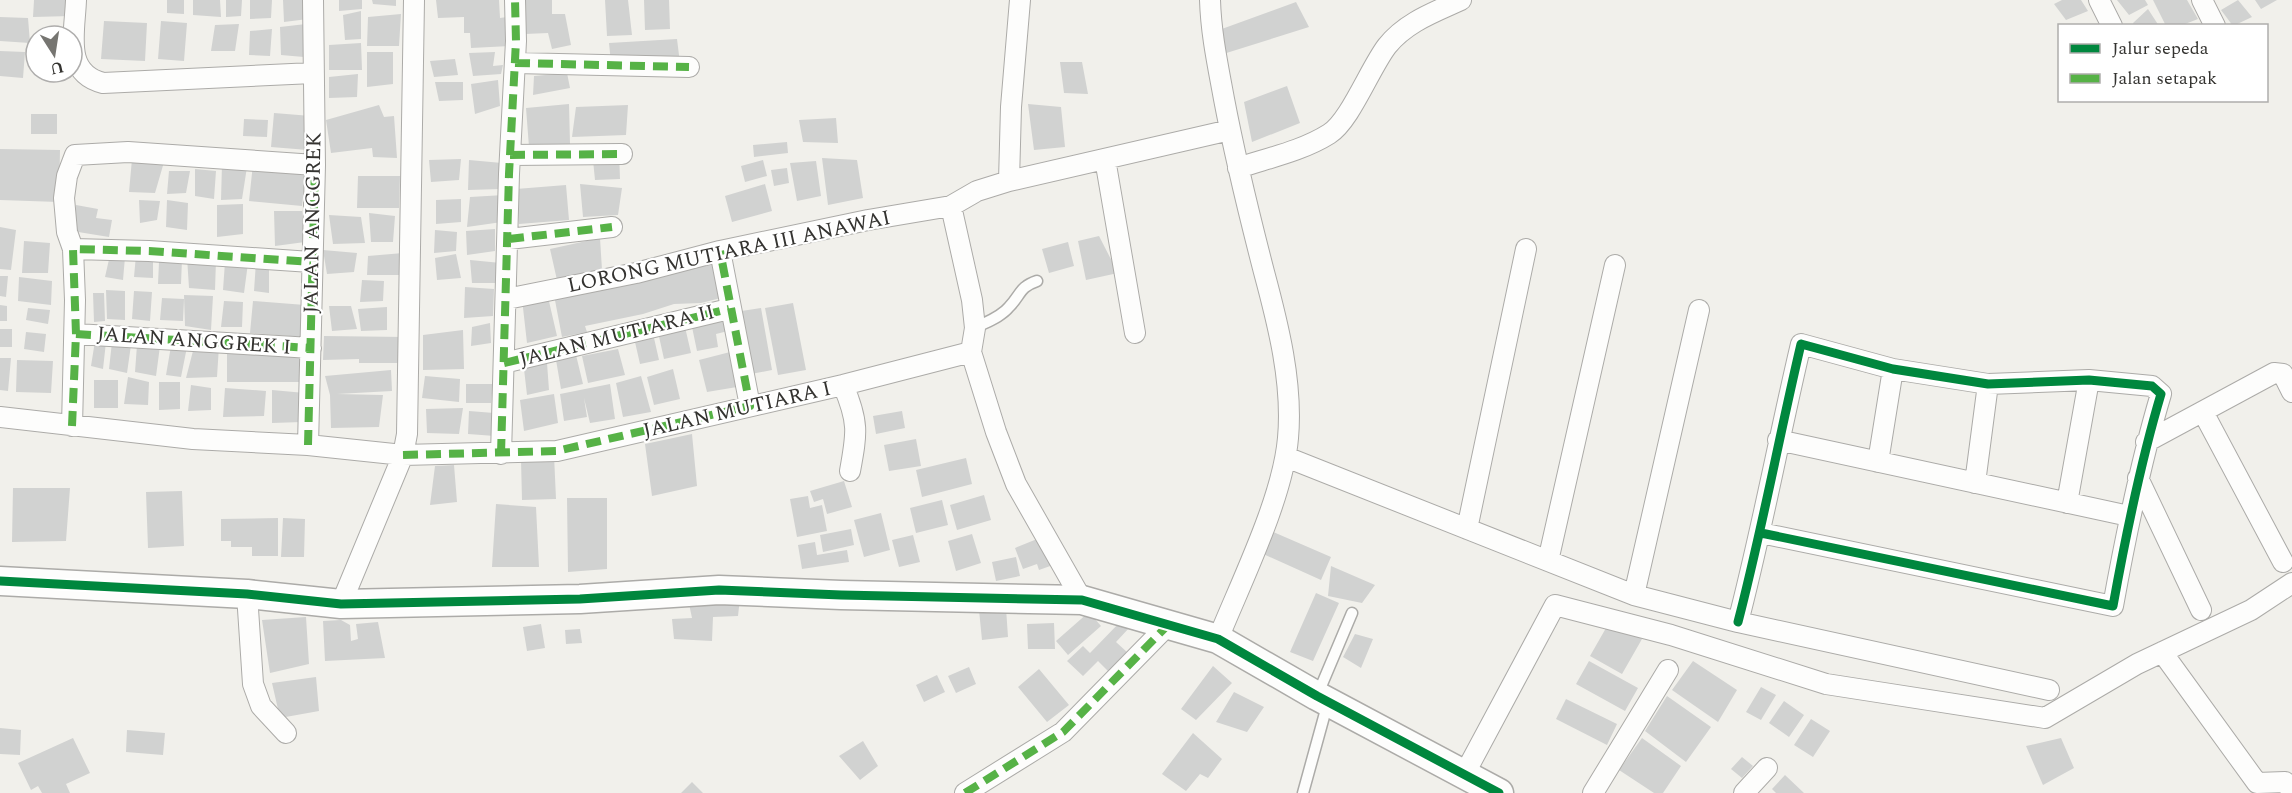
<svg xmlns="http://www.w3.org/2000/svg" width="2292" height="793" viewBox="0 0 2292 793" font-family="Spectral,serif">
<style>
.building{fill:#d1d2d1}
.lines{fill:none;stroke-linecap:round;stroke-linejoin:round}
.lane-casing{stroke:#acaba8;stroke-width:13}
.street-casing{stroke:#acaba8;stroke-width:22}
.secondary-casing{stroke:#acaba8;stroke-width:31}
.lane{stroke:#fdfdfc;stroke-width:10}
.street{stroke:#fdfdfc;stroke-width:20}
.secondary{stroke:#fdfdfc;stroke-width:28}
.quiet{stroke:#56b246;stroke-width:8;stroke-dasharray:15 8;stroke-linecap:butt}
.cycleway-casing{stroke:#fff;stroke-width:13}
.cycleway{stroke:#00873e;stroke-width:9}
.labels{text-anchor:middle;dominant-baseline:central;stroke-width:4.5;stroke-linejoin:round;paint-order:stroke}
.street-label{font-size:21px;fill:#343330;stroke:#fff}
</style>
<rect width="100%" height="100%" fill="#f1f0eb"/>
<path class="building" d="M34,0H72L71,16L33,17Z
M167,0H184V14L167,13Z
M193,0H220L221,17L193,15Z
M226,0H242L241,16L226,17Z
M250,0H272L271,18L250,19Z
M283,0H309L308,19L284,22Z
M339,0H362V9L339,11Z
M372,0H396V6L373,4Z
M436,0H499L500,18L507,17L510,46L471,48L470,33H464V17L438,18Z
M521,0H552V14H565L571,45L552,49L548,33L525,34Z
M605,0H628L632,35L607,36Z
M644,0H669L670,29L645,30Z
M2062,0H2081L2088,11L2066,20L2054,4Z
M2117,0H2145L2148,5L2129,15Z
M2153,0H2187L2198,19L2180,26H2166Z
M2238,0L2252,17L2233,26L2221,10Z
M2255,0H2277L2261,9Z
M1296,2L1309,27L1220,55L1219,30Z
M2148,9L2159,26H2134L2133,23Z
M361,11V39L345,40L343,15Z
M401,14L399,46H367L368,17Z
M0,17L28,18L30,43L0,41Z
M104,21L147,23L145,61L101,59Z
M161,21L187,23L184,61L158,59Z
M239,24L235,51H211L215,25Z
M306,24L304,57L281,55L280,27Z
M272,29L270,56L249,55L250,31Z
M677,39L681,71L612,73L609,43Z
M361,43L362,70H329V45Z
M0,51L25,52L23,78L0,76Z
M367,52H393V84L367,87Z
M495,52L493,66L503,65L501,74L473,76L469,53Z
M455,59L458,75L434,77L430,61Z
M1060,62H1082L1088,94L1064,93Z
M567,73L570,88L533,95L534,76Z
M358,74L357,97L329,98V77Z
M498,80L500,106L475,114L471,84Z
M435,82H463V100L439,101Z
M1287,86L1300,123L1252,142L1244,102Z
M569,104L570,144L529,147L526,108Z
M1028,104L1061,107L1065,147L1034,150Z
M379,105L384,117L394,116L397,158L373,157L372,148L331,153L326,120Z
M628,105L626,135L572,137L576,107Z
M274,113L311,116L308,150L271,147Z
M31,114H57V134H31Z
M836,118L838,143L803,142L799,120Z
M244,119L268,120L267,137L243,136Z
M787,142L788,153L754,157L753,145Z
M0,149L60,150L59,202L0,200Z
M592,150H619L620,179L595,180Z
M822,158L857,160L863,198L828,205Z
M132,159L164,162L155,193L129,192Z
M461,159L459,180L431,182L429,160Z
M469,160L502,163L501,189L468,190Z
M763,160L767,176L745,182L741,166Z
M816,161L821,196L797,201L790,163Z
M222,164L247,167L242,199L221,200Z
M253,164L306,172L302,206L249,201Z
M787,168L789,183L774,186L771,170Z
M195,169L216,171L214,199L195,196Z
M169,171H190L186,193L167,194Z
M358,176H400L399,208H357Z
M580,184L622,188L618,215L583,217Z
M765,184L772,211L732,222L725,196Z
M566,185L569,220L519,224L516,189Z
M504,195L502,222L467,227L470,197Z
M461,199V222L436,224V200Z
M139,200L160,201L157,220L140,223Z
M167,200L188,203L187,230L166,227Z
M243,204V234L217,237V205Z
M76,205L98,209L96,218L112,220L109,237L72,231Z
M274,211H302L305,242L275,246Z
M369,213L395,216L393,242H371Z
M329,215L361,217L365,243L333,244Z
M0,227L16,230L11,270L0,269Z
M495,229V251L467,255L466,231Z
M435,230L457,232L456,251L434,253Z
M1099,236L1118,273L1086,280L1078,241Z
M600,238L602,270L557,280L550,249Z
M24,241L50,243L48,273H22Z
M1068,242L1074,266L1049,273L1042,249Z
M323,250L357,253L354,272L327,274Z
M403,253V275H367L368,256Z
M456,254L461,278L437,280L435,258Z
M110,255L125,257L123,280L105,277Z
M136,255L153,257V278L134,277Z
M187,257L216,260L215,290L189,288Z
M182,259L181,284H158L159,262Z
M470,260L501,263L497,283H472Z
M721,260L725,297L701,303L674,304L643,314L585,326L587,332L562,337L554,295Z
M225,262L248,263L244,293L223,290Z
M256,262L269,263V293L254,291Z
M0,276H8L6,297L0,296Z
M19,277L52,281L51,305L18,301Z
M362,280L384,281L383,301L360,302Z
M465,287L494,289L493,316L464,318Z
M106,290L125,291V320L107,319Z
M134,291L152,292L150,321L132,319Z
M93,293H104L105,321L94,322Z
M184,295L213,296L211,330L185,326Z
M548,297L557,336L527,343L522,299Z
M162,298L184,299L183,321L160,320Z
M224,301L243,302L242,327H221Z
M253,301L305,305L303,337L250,333Z
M793,303L806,370L778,375L765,308Z
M0,305L7,306V321H0Z
M329,306H351L357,329L332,331Z
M387,307V330L361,331L358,309Z
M28,308L50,310L48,324L26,320Z
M761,308L772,370L746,375L735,312Z
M725,313L728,331L716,334L718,347L697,351L692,327L713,323L711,315Z
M490,323L491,343L471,346L472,327Z
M685,327L691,353L664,359L658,332Z
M0,329H12V347H0Z
M463,330L464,369L423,370V335Z
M26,332L46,334L44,352L24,349Z
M324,336L406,337L404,363H359V359L323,360Z
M654,338L659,360L640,364L635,342Z
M95,341L106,342L103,369L91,366Z
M112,342L131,345L127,373L109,369Z
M137,345L160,346L156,376L135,372Z
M171,346L187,347L181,377L166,375Z
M219,346L217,377L186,378L194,347Z
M227,349L301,350L299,382H227Z
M618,349L625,375L588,383L582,356Z
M734,351L743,386L707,392L699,360Z
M576,355L583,384L561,389L556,360Z
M0,358H11L8,391L0,390Z
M17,360L53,361L51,393L16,392Z
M547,363L549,390L527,395L524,369Z
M673,369L680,399L654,405L647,377Z
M391,370L392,391L337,394L383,395L379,427L331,428L330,395L325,376Z
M425,376L460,379L459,402L422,398Z
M641,376L651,412L623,417L616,383Z
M128,377L149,382L148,405L124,404Z
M94,380H118V408H94Z
M159,382H180V409L159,410Z
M466,384H493L491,403H466Z
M610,384L615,419L590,423L584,398L587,417L564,421L560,394Z
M191,385L211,388V410L188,411Z
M225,388L266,391L264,416L223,417Z
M272,390L305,393L302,422L272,423Z
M554,394L558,423L524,431L520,400Z
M463,408L459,434L427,433L426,409Z
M469,411L494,413L495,436L468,434Z
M902,411L905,428L876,434L873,416Z
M692,434L697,486L652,496L645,444Z
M916,439L921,466L889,471L884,445Z
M554,455L556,499L522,500L521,460Z
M966,458L972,484L922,497L916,470Z
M454,465L457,502L430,505L435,466Z
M844,481L852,507L827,514L823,499L814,502L810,491Z
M13,488H70L66,541L12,542Z
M182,491L184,546L148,548L146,492Z
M984,495L991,520L957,530L950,505Z
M808,496L810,508L822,505L827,531L797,537L790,499Z
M567,498H607V569L568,572Z
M942,500L948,525L916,533L910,508Z
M496,504L536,507L539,567H492Z
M881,513L890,550L864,557L854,520Z
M278,518V556H252V547H231V541H221V519Z
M283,518L305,519L304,557H281Z
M851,529L854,545L823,552L820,535Z
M1271,531L1331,557L1321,580L1261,553Z
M972,534L981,563L956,571L948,541Z
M913,535L920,562L899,567L892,540Z
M1042,537L1053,565L1039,570L1037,564L1023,569L1015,548Z
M815,542L817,555L847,550L849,562L802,569L798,545Z
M1016,557L1020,576L996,581L992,562Z
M1331,566L1375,585L1362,603L1328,596Z
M1316,593L1339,603L1313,661L1290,652Z
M740,598L738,616L713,617L712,641L674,639L672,619L692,618L688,599Z
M1006,608L1008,637L982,640L979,610Z
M1089,612L1101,626L1068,655L1056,641Z
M306,617L309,664L270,673L262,620Z
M341,620L350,625L351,641L358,639L356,624L378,622L385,658L325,661L323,621Z
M1122,620L1130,627L1116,642L1128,653L1109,672L1098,661L1083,676L1067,661L1083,646L1090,653Z
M1610,621L1642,639L1622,674L1590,656Z
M1054,623L1055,649H1028L1027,624Z
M541,624L545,648L527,651L523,627Z
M580,629L582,643L566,644L565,630Z
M1355,634L1373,639L1361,668L1343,657Z
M1589,661L1638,688L1625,711L1576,684Z
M1693,661L1737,690L1718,722L1672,690Z
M1213,666L1232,683L1196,720L1181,709Z
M969,667L976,684L956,693L948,676Z
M1039,669L1069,705L1047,722L1018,687Z
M937,675L945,692L924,702L916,685Z
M316,677L319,711L280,718L272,683Z
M1761,687L1776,695L1761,720L1746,712Z
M1234,692L1264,707L1247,732L1216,722Z
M1667,696L1711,727L1686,762L1645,731Z
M1566,699L1617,724L1607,745L1556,719Z
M1784,701L1804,715L1789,737L1769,723Z
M1811,719L1830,731L1813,757L1794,745Z
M0,728L21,730L20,755L0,754Z
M127,730L165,733L163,755L126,752Z
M1193,733L1222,759L1208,778L1200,774L1186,791L1162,774Z
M73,738L90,773L66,784L70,793H42L38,786L31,790L18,763Z
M1642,738L1681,766L1663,793H1654L1619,770Z
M2061,738L2074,768L2043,785L2026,746Z
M863,741L878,766L860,780L839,756Z
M1742,757L1753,766L1742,778L1731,769Z
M1785,775L1804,793H1776L1772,789Z
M692,782L703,793H681Z"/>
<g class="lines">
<defs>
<path id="lane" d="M975,328C986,322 1001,317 1009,307C1021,295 1019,287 1037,281
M1317,696L1352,613
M1303,793L1328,702"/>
<path id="street" d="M76,0C75,32 63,73 103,83L313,73
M1210,0C1211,34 1218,66 1224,99C1235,157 1249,214 1264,272C1278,324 1293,383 1288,438C1283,498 1241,582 1218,639
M2099,0L2112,26
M2202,0L2215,26
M515,63L689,67
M510,155L622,154
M1105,159L1135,333
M1238,168C1268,158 1302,151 1329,134C1350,121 1370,68 1387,46C1406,22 1435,12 1461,0
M1009,181L1011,107L1020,0
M951,206L972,300L975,328L971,352L996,432L1016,484L1082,600
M509,239L612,227
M73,249L149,251L311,262
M720,251L750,406
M507,299L636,273L720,251L868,220L951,206L977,191L1009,181L1230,130
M76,334L311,348
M504,363L729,309
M843,385C859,422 857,433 850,471
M2203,412L2283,562
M0,417L193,439L308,445L403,455L557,451L843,385L971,352
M72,426L75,300L73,249L67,232L64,198L67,176L75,155L128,152L315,165
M1778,440L2129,516
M2146,442L2274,373L2283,374L2292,392
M308,445L315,165L313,0
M501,454L509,174L516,41L515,0
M1286,457L1634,595L1738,622L2049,690
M1878,462L1893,369
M2138,478L2201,610
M1975,483L1988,384
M2067,503L2089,380
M1467,529L1526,249
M1548,561L1615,265
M247,594L253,684L261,706L286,733
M1634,595L1699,310
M341,604L403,455L407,434L414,0
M1738,622C1762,530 1779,437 1801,344L1893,369L1988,384L2089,380L2152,386L2161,394C2140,464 2126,534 2113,606L1761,533
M2162,652L2257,783L2285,782L2292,791
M1465,773L1555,605L1671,635L1826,684L2045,718L2137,664L2251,610L2292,583
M965,793L1063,732L1168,625
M1593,793L1668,670
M1744,793L1767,768"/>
<path id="secondary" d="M0,581L247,594L341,604L580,599L719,590L841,595L1082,600L1218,639L1317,696L1499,793"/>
</defs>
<use href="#lane" class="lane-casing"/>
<use href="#street" class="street-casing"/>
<use href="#secondary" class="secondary-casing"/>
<use href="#lane" class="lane"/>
<use href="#street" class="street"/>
<use href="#secondary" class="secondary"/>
<path class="quiet" d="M515,63L689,67
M510,155L622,154
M509,239L612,227
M76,334L311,348
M504,363L729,309
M72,426L76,334L73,249L149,251L311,262
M308,445L315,165
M501,454L509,174L516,41L515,0
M403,455L557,451L750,406L720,251
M965,793L1063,732L1168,625"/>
<defs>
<path id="cycleway" d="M0,581L247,594L341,604L580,599L719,590L841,595L1082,600L1218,639L1317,696L1499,793
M1738,622C1762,530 1779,437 1801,344L1893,369L1988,384L2089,380L2152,386L2161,394C2140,464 2126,534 2113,606L1761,533"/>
</defs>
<use href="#cycleway" class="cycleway-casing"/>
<use href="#cycleway" class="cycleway"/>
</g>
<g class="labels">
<g class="street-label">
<text transform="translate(313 223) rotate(-89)">JALAN ANGGREK</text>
<text transform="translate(729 252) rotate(-12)">LORONG MUTIARA III ANAWAI</text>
<text transform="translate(617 336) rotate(-14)">JALAN MUTIARA II</text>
<text transform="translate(194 341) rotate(4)">JALAN ANGGREK I</text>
<text transform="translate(737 410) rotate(-13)">JALAN MUTIARA I</text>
</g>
</g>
<rect x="2058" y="24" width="210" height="78" fill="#ffffff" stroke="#aeadac" stroke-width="1.5"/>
<rect x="2070" y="44" width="30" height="9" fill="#00873e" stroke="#aeadac" stroke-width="1.5"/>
<text x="2112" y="54" font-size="18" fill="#343330">Jalur sepeda</text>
<rect x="2070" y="74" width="30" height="9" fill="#56b246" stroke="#aeadac" stroke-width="1.5"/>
<text x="2112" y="84" font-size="18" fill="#343330">Jalan setapak</text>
<g transform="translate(54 54) rotate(168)"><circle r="28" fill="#ffffff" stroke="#aeadac" stroke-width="1.5"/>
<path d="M0-4.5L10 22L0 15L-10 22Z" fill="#767571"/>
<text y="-9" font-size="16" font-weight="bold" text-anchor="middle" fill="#343330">U</text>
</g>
</svg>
